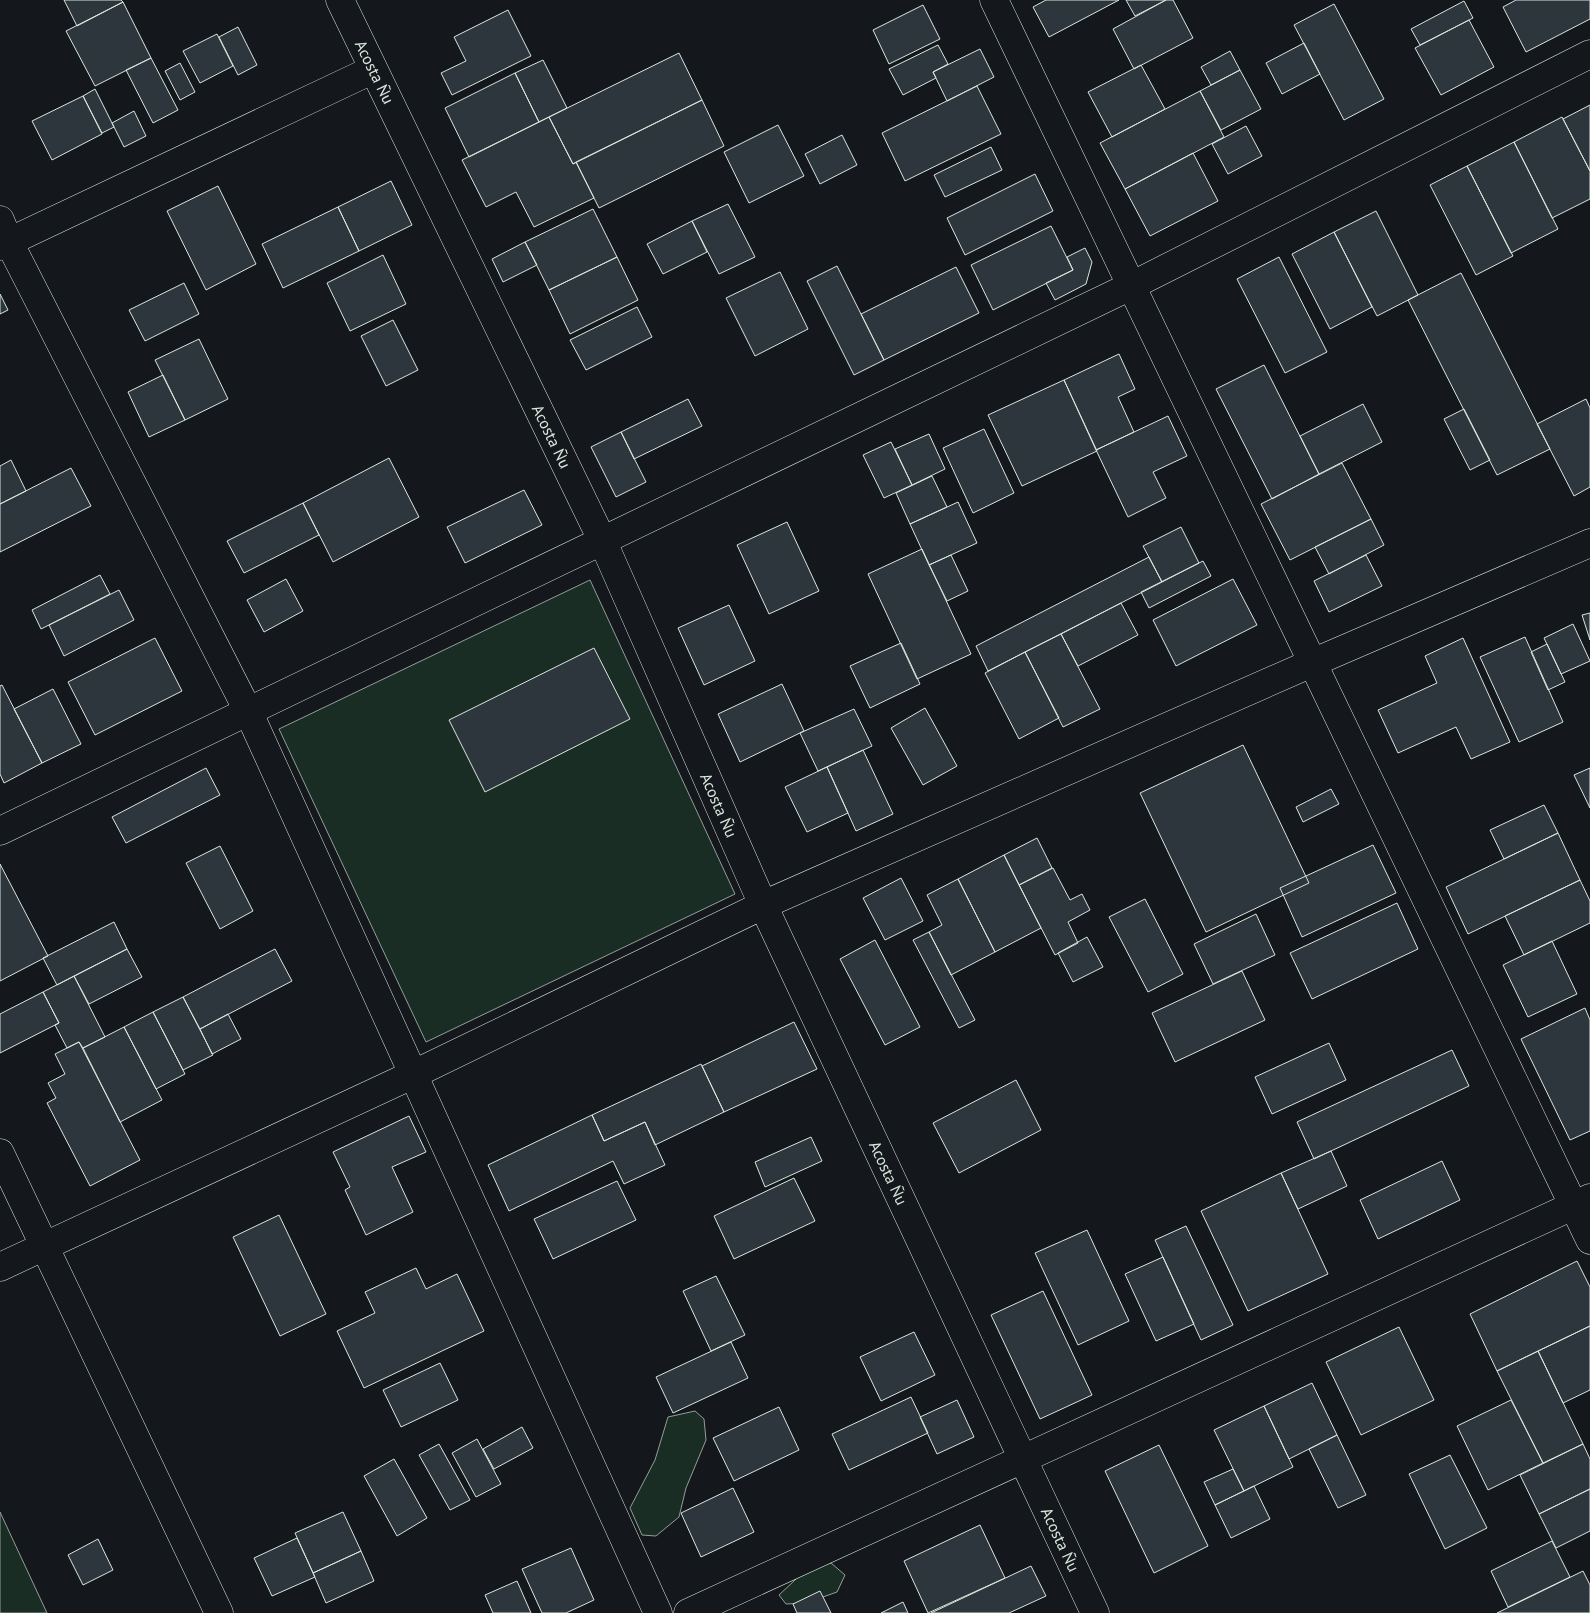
<svg xmlns="http://www.w3.org/2000/svg" width="1590" height="1613" viewBox="0 0 1590 1613" font-family="'PT Sans',sans-serif">
<style>
.green{fill:#1a2d24;stroke:#939e99}
.building{fill:#2c363c;stroke:#d8e6dc}
.lines{fill:none;stroke-linecap:round;stroke-linejoin:round}
.minor-casing{stroke:#d8e6dc;stroke-width:29}
.minor{stroke:#14181c;stroke-width:28}
.labels{text-anchor:middle;dominant-baseline:central;stroke-width:4;stroke-linejoin:round;paint-order:stroke}
.street-label{font-size:16px;fill:#d8e6dc;stroke:#14181c}
</style>
<rect width="100%" height="100%" fill="#14181c"/>
<path class="green" d="M590,580L735,894L426,1042L279,729Z
M695,1411L704,1419L706,1440L686,1488L679,1517L656,1536L642,1535L630,1508L655,1460L668,1417Z
M0,1512L47,1613H0Z
M831,1563L845,1575L837,1592L806,1603L786,1604L779,1595L811,1565Z"/>
<path class="building" d="M64,0H121L123,2L77,26Z
M1046,0H1119L1049,37L1033,7Z
M1126,0H1166L1135,16Z
M1166,0H1173L1193,38L1134,69L1113,29Z
M1516,0H1590V19L1526,52L1503,7Z
M1464,1L1473,18L1420,45L1411,29Z
M123,2L151,58L95,86L66,31Z
M1334,4L1384,99L1344,120L1294,25Z
M923,5L940,39L889,64L873,30Z
M508,10L531,56L452,95L441,73L466,61L454,37Z
M1469,20L1494,67L1441,95L1415,48Z
M238,27L257,65L238,75L219,37Z
M217,34L233,66L200,83L183,51Z
M1304,43L1320,74L1282,94L1266,63Z
M938,45L948,64L933,72L936,78L903,95L889,69Z
M980,49L994,77L947,101L933,72Z
M1230,51L1240,70L1211,85L1201,67Z
M679,53L702,100L573,164L549,117Z
M151,58L178,110L153,123L126,70Z
M543,60L567,108L539,122L515,73Z
M180,63L195,92L180,100L165,71Z
M1141,65L1165,109L1112,137L1088,92Z
M1240,70L1261,109L1221,130L1200,91Z
M515,73L539,122L469,157L445,108Z
M977,86L1001,134L905,181L882,133Z
M95,89L114,127L102,133L83,96Z
M1200,91L1224,137L1125,189L1100,143Z
M83,96L102,134L52,160L32,121Z
M702,100L724,146L599,208L576,162Z
M1590,105V171L1563,119Z
M134,111L146,136L124,147L112,123Z
M549,117L573,164L576,162L594,198L534,227L516,192L486,207L462,160Z
M1562,117L1590,171V199L1552,218L1514,142Z
M778,125L804,176L749,203L724,152Z
M1246,126L1262,156L1228,174L1212,144Z
M842,135L857,165L820,184L805,154Z
M1514,142L1558,229L1511,253L1467,166Z
M991,147L1002,170L945,197L934,175Z
M1193,153L1218,201L1150,236L1125,189Z
M1467,166L1513,256L1476,275L1430,185Z
M1035,174L1053,211L965,255L947,218Z
M391,181L412,225L359,251L338,207Z
M218,186L256,264L206,290L167,211Z
M728,204L755,257L719,274L692,221Z
M338,207L359,251L283,288L262,244Z
M593,209L617,257L549,290L525,242Z
M1376,211L1418,295L1377,316L1334,232Z
M692,221L707,252L663,274L647,244Z
M1051,226L1073,270L993,310L971,265Z
M1334,232L1372,307L1330,329L1292,254Z
M525,242L537,265L503,282L492,259Z
M1085,248L1092,262L1086,284L1055,300L1046,283L1073,270L1067,257Z
M383,255L406,304L350,331L327,283Z
M617,257L638,300L570,334L549,290Z
M1279,257L1327,352L1285,373L1237,279Z
M837,266L884,360L854,375L807,281Z
M956,267L979,313L884,360L861,314Z
M780,272L808,329L755,356L726,298Z
M1461,273L1550,449L1497,475L1408,300Z
M184,283L199,314L145,341L129,310Z
M0,294L8,310L0,314Z
M637,307L652,337L586,370L570,340Z
M393,320L418,370L386,386L361,336Z
M199,339L228,399L185,420L155,360Z
M1119,354L1135,389L1118,397L1134,432L1096,450L1064,380Z
M1264,365L1319,474L1272,499L1216,389Z
M163,375L185,420L149,437L128,392Z
M1064,380L1097,451L1022,486L988,415Z
M688,399L702,426L634,459L621,432Z
M1586,399L1590,408V487L1574,496L1537,424Z
M1363,404L1382,442L1319,474L1300,436Z
M1464,409L1490,460L1470,470L1444,419Z
M1168,416L1187,456L1153,472L1166,498L1128,517L1096,450Z
M984,429L1014,493L973,513L943,448Z
M621,432L646,482L616,497L591,447Z
M929,434L945,469L912,485L895,449Z
M891,442L912,485L884,498L863,455Z
M389,458L419,517L333,562L303,503Z
M11,460L26,491L0,504V466Z
M1342,463L1371,519L1290,560L1261,504Z
M71,468L91,506L0,552V504Z
M932,476L947,507L910,524L896,493Z
M524,490L542,525L465,563L447,527Z
M958,502L977,543L929,565L910,524Z
M303,503L319,535L244,573L227,541Z
M1371,519L1384,545L1329,574L1315,547Z
M787,522L819,591L769,614L737,545Z
M1181,527L1199,563L1162,582L1143,546Z
M922,549L971,654L917,679L868,574Z
M951,555L968,591L947,601L929,565Z
M1366,555L1382,586L1329,612L1314,581Z
M1149,557L1162,582L988,671L976,646Z
M1203,561L1211,576L1149,608L1141,592Z
M100,575L110,594L41,629L32,610Z
M286,579L303,611L264,632L247,600Z
M1233,579L1257,625L1176,666L1153,620Z
M119,590L134,620L64,656L49,625Z
M1121,603L1138,635L1078,666L1061,634Z
M729,605L755,661L704,685L678,628Z
M1590,613V640L1582,615Z
M1573,624L1590,661L1561,674L1544,638Z
M1061,634L1100,709L1063,727L1025,652Z
M1525,637L1563,722L1519,742L1480,657Z
M155,638L182,691L95,735L68,682Z
M1463,638L1510,742L1471,759L1456,727L1398,753L1378,710L1437,683L1425,656Z
M901,643L920,684L870,708L850,666Z
M1547,644L1565,682L1548,690L1531,652Z
M594,648L630,719L485,792L449,720Z
M1025,652L1059,718L1019,739L985,673Z
M782,684L804,731L740,762L718,714Z
M2,685L42,763L4,783L0,774V686Z
M53,689L81,744L42,763L14,709Z
M925,708L957,766L923,785L891,728Z
M854,709L872,746L818,771L800,733Z
M1243,745L1309,883L1206,932L1140,793Z
M863,750L893,814L856,831L827,767Z
M827,767L848,813L807,832L785,787Z
M206,768L220,795L126,843L112,817Z
M1590,768V808L1574,775Z
M1331,789L1339,804L1303,822L1296,807Z
M1544,805L1558,833L1504,859L1490,830Z
M1558,833L1580,880L1468,934L1446,887Z
M1037,838L1052,868L1019,885L1004,855Z
M1373,845L1396,893L1302,937L1280,888Z
M220,846L253,911L220,929L186,863Z
M1004,855L1041,928L995,952L958,879Z
M0,864L48,956L0,981Z
M1053,868L1070,900L1082,894L1090,910L1068,922L1078,943L1055,955L1019,885Z
M901,878L923,921L885,940L863,898Z
M958,879L995,952L951,975L929,932L942,925L927,895Z
M1580,880L1590,901V923L1524,955L1505,916Z
M1145,899L1183,974L1148,992L1109,917Z
M1397,903L1418,949L1312,999L1290,953Z
M1256,914L1275,955L1213,984L1194,944Z
M114,922L127,949L57,985L43,958Z
M929,932L975,1020L959,1028L913,940Z
M1087,937L1103,967L1073,982L1058,953Z
M875,940L920,1027L885,1045L840,959Z
M1552,941L1577,994L1528,1017L1503,965Z
M127,949L142,977L89,1004L74,976Z
M275,949L292,981L200,1029L183,997Z
M1242,971L1265,1020L1175,1062L1152,1013Z
M74,976L105,1037L83,1048L79,1042L67,1048L55,1025L59,1023L43,992Z
M43,992L59,1023L0,1053V1014Z
M183,997L213,1055L183,1070L153,1012Z
M1585,1008L1590,1020V1131L1570,1140L1521,1039Z
M153,1012L185,1074L156,1089L124,1027Z
M228,1014L241,1039L212,1054L200,1029Z
M794,1022L817,1069L724,1112L702,1066Z
M124,1027L162,1100L120,1122L83,1048Z
M79,1042L140,1160L90,1186L47,1103L56,1098L48,1083L65,1074L55,1054Z
M1329,1043L1346,1080L1272,1114L1255,1077Z
M1452,1050L1469,1086L1314,1159L1297,1122Z
M701,1064L724,1112L655,1145L645,1122L604,1141L592,1115Z
M1016,1080L1041,1130L959,1173L933,1123Z
M592,1115L604,1141L645,1122L665,1165L624,1184L613,1161L509,1211L488,1165Z
M409,1116L426,1152L392,1167L413,1212L366,1235L345,1190L350,1187L333,1152Z
M811,1137L822,1161L765,1187L755,1162Z
M1331,1151L1347,1186L1298,1209L1281,1173Z
M1442,1161L1460,1200L1378,1239L1360,1200Z
M1281,1173L1328,1274L1248,1311L1201,1211Z
M794,1178L815,1221L734,1259L714,1216Z
M617,1181L636,1220L553,1259L534,1219Z
M279,1215L326,1314L280,1336L233,1237Z
M1186,1226L1233,1325L1201,1340L1155,1240Z
M1087,1230L1129,1321L1078,1345L1035,1253Z
M1163,1257L1194,1324L1156,1341L1125,1274Z
M1577,1261L1590,1287V1326L1497,1371L1470,1314Z
M416,1268L426,1289L457,1274L484,1331L364,1388L337,1331L375,1313L365,1292Z
M716,1276L745,1335L711,1351L683,1291Z
M1043,1291L1092,1395L1040,1419L991,1315Z
M1590,1326V1390L1563,1403L1538,1351Z
M1399,1327L1434,1400L1361,1435L1326,1362Z
M914,1332L935,1375L881,1401L860,1357Z
M731,1342L748,1378L673,1413L656,1377Z
M1538,1351L1583,1444L1543,1463L1497,1371Z
M440,1363L458,1400L401,1427L383,1390Z
M1312,1383L1337,1435L1289,1459L1264,1406Z
M911,1397L928,1433L849,1470L832,1434Z
M957,1400L974,1437L937,1454L920,1417Z
M1511,1400L1543,1463L1488,1490L1457,1426Z
M1264,1406L1293,1467L1244,1491L1214,1430Z
M779,1407L799,1450L734,1481L713,1438Z
M522,1427L533,1448L494,1469L483,1449Z
M1337,1435L1366,1495L1338,1508L1309,1449Z
M477,1439L501,1484L476,1497L452,1453Z
M439,1444L470,1500L450,1510L419,1455Z
M1583,1444L1590,1459V1489L1539,1514L1520,1475Z
M1159,1445L1208,1546L1154,1573L1105,1471Z
M1450,1455L1487,1528L1445,1549L1409,1474Z
M394,1459L427,1518L397,1536L364,1476Z
M1233,1469L1244,1491L1215,1505L1204,1482Z
M1254,1486L1270,1519L1231,1538L1215,1505Z
M733,1488L754,1532L701,1557L681,1513Z
M1590,1489V1531L1556,1548L1539,1514Z
M343,1512L361,1551L313,1573L295,1533Z
M980,1525L1005,1578L928,1613L904,1561Z
M297,1538L315,1577L272,1596L254,1558Z
M98,1539L113,1570L83,1585L68,1555Z
M1552,1541L1570,1577L1508,1607L1491,1571Z
M571,1548L594,1600L566,1613H542L522,1569Z
M361,1551L374,1581L326,1603L313,1573Z
M1031,1566L1046,1596L1009,1613H931Z
M1583,1571L1590,1585V1613H1497Z
M517,1581L531,1613H493L485,1595Z
M820,1591L831,1613H797L793,1604Z
M903,1602L908,1613H881Z"/>
<g class="lines">
<defs>
<g id="minor">
<path id="s1" d="M340,0L603,542L763,905L1095,1613"/>
<path d="M994,0L1590,1240"/>
<path d="M0,220L9,242L249,713L658,1613"/>
<path d="M0,246L372,70"/>
<path d="M0,831L1133,285L1590,54"/>
<path d="M0,1153L219,1613"/>
<path d="M0,1267L414,1074L763,905L1312,663L1590,543"/>
<path d="M688,1613L1590,1198"/>
</g>
</defs>
<use href="#minor" class="minor-casing"/>
<use href="#minor" class="minor"/>
</g>
<g class="labels">
<g class="street-label">
<text stroke="none"><textPath href="#s1" startOffset="80">Acosta Ñu</textPath></text>
<text stroke="none"><textPath href="#s1" startOffset="485">Acosta Ñu</textPath></text>
<text stroke="none"><textPath href="#s1" startOffset="890">Acosta Ñu</textPath></text>
<text stroke="none"><textPath href="#s1" startOffset="1295">Acosta Ñu</textPath></text>
<text stroke="none"><textPath href="#s1" startOffset="1700">Acosta Ñu</textPath></text>
</g>
</g>
</svg>
